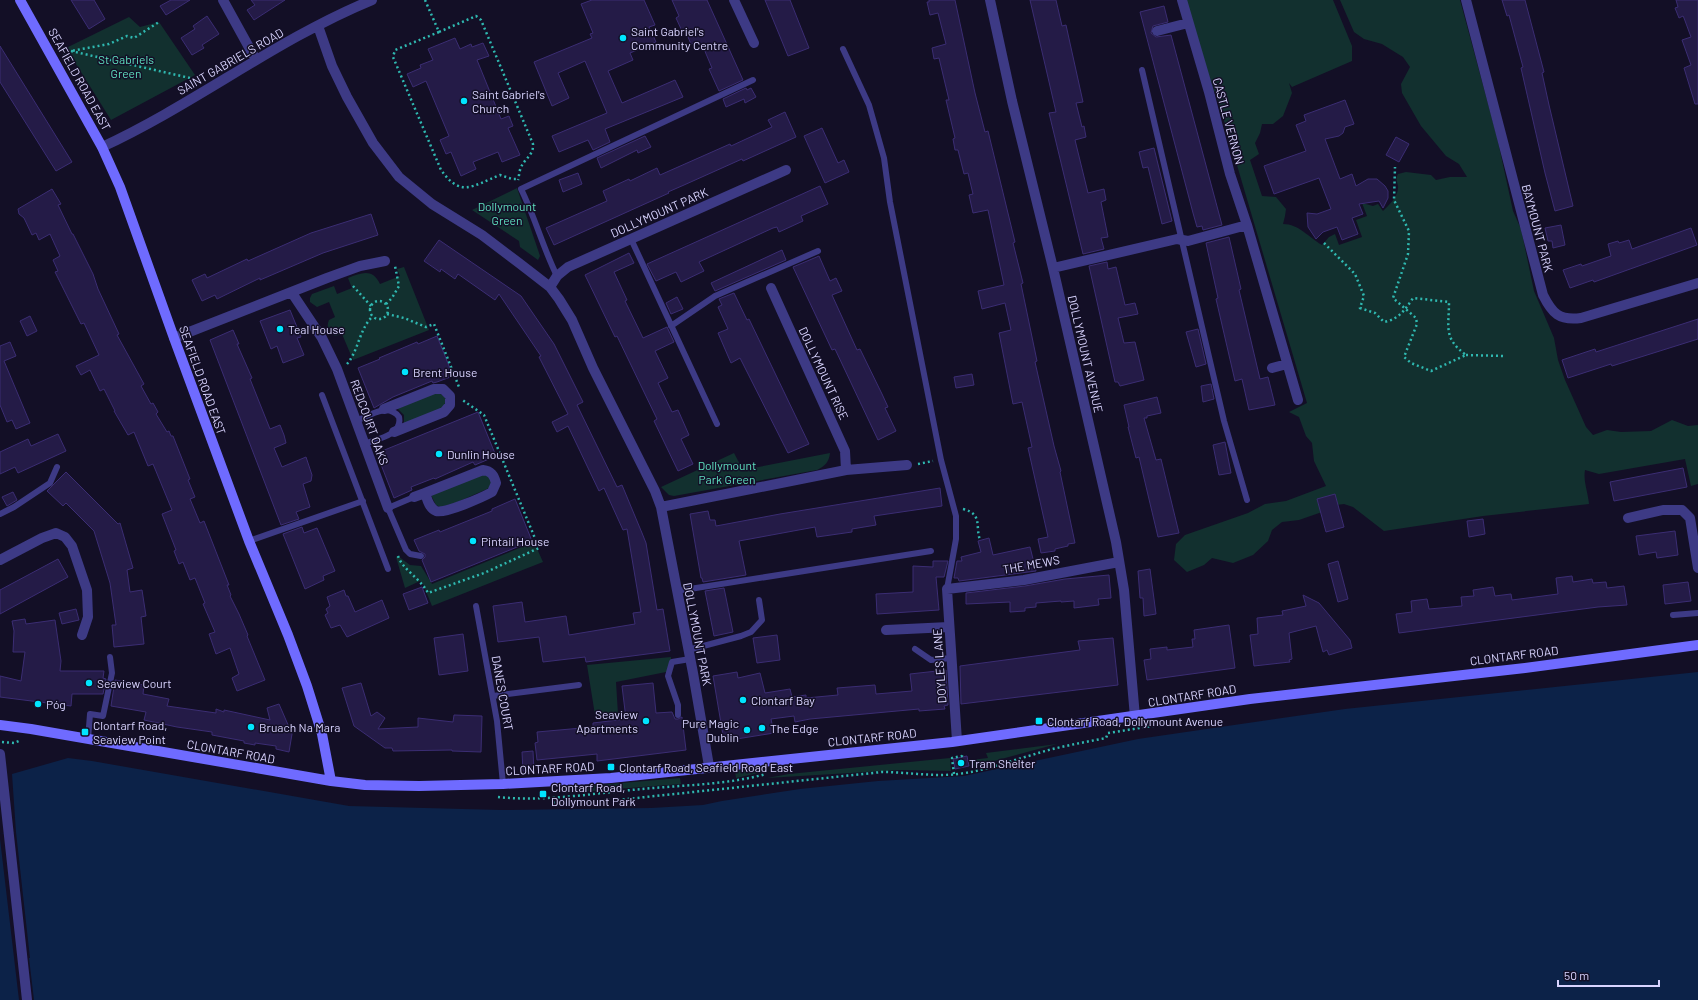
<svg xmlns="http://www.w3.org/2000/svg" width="1698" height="1000" viewBox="0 0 1698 1000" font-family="Barlow,sans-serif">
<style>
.green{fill:#12302f}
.water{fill:#0c2248}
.pier{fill:#130f26}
.building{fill:#241b47;stroke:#3b2d73}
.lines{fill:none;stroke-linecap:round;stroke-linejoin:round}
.path{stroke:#2fb8b0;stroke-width:2.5;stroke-dasharray:2 3;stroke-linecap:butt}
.lane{stroke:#3d3a85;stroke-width:6}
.street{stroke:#3d3a85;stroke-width:10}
.secondary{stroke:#6f6bff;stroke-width:10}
.poi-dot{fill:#00e5ff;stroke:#130f26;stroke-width:1.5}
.labels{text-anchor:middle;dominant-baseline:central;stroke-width:3;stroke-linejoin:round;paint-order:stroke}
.poi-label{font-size:12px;fill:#d9d4ff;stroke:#130f26;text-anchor:start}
.park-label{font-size:12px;fill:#5fe0c0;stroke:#130f26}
.street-label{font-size:12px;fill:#d9d4ff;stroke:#130f26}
</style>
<rect width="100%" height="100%" fill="#130f26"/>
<path class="green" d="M1179,0H1333L1352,46V61L1292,87L1289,83L1292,93L1283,116L1273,124H1262L1260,133L1255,143L1259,154L1250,160L1262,196L1276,197L1286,209L1285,216L1283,224C1299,224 1308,237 1322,245L1329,237L1335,234L1339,245L1362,237L1356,220L1367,216L1362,203L1373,206L1378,204L1383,211C1389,205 1399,196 1398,186C1397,181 1395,179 1398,174L1406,172L1431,175L1436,180L1450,177H1467L1459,164L1446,156L1421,126L1402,93L1401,84L1410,67L1403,57L1390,49L1382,44L1364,39L1354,32L1340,0H1460L1497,137L1513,211L1521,229L1534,291L1554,338L1558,360L1565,380L1586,427L1593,435L1607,430L1621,432L1651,431L1672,420L1688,426L1698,425V484L1691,486L1685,459L1599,474L1585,470C1583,481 1588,492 1589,504L1483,516L1384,531L1353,507L1344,504L1328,506L1322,512L1299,520L1282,522L1272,530L1268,541L1253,555L1233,563L1212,558L1204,565L1187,572L1174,560L1176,544L1185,535L1248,513L1265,504L1286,501L1326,486L1314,461L1312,443L1306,436L1299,417L1289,412L1307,403L1219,104L1185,11Z
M129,17L140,27L159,22L195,75L111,120L66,48Z
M517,188L538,250L540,256L538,260L520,247L519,241L472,210Z
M404,267L429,330L353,360L342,334L335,336C328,332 326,327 329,320L335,317L329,302L317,307L310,302V298L312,294L334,286L337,294L352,288L348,278C362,273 372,268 380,284L400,276L397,269Z
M438,392L446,398L444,408L404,425V415L397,408Z
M734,453L743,470L830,453C829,462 825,466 817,470L674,496L669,495L661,487Z
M481,474H488L492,482L491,487L487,489L455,503L440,507L436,505L431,495Z
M534,542L543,562L432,606L423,584L420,581L405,588L396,557L398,556L410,565L421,566L432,584Z
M671,657V671L616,682L618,714L595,715L587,665Z
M1057,744L979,765L972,768L971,760L988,758L986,753Z
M950,758L951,771L900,770L767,778L789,774Z
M762,768L763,772L736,778L735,771Z
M680,778L681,784L565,793L564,788Z"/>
<path class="water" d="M1698,672V1000H0V834L16,832L12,774L68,758L92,761L349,806L501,810L651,808L703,805L722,801L800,789L878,781L964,776L1138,739L1345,709Z"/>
<path class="pier" d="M16,832L30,958H29L34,1000H19L0,839V834Z"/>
<path class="building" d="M71,0H94L105,19L89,29Z
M171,0H190L166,15L160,6Z
M251,0H285L254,20L247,10L255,5Z
M592,0H644L655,25L649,27L656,42L630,53L633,60L608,71L622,103L675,80L683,97L605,129L610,142L593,150L588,140L559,152L552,136L607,113L585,61L558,73L569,98L552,106L534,62L592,38L590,34L593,33L581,4Z
M672,0H707L743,80L719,91L709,69L712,68L704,49L702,51L698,42L691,44L685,30L682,31L676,18L679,16Z
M765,0H790L809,48L788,56Z
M929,0H955L975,93L985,132L988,131L1015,242L1013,243L1023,283L1021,284L1037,361L1035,362L1054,446L1061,471L1060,472L1075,543L1068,544V546L1055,549V551L1041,553L1038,539L1048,537L1028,448L1032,447L1022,402L1013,404L999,333L1011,330L1005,303L982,309L978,291L1004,285L988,210L973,213L969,195L973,194L968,173L964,174L958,150H955L953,139L955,138L946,100H949L939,58L934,59L932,48L946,44L938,13L930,15L927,2H929Z
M1030,0H1056L1062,26L1066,25L1083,102L1076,103L1082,127L1084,126L1086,137L1075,140L1088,193L1104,189L1106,200L1101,202L1108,237L1101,238L1104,249L1083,254L1049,113L1056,112Z
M1502,0H1525L1544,72L1542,73L1549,105L1573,206L1555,211L1545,173L1521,68L1523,67L1509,15L1507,16Z
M1676,0H1698V104H1695L1684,68L1691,65L1682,40L1691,37L1684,18L1683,16L1679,18L1675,8L1678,7Z
M1164,6L1168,22L1153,26L1151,33L1156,37L1171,35L1222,225L1203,230L1202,226L1197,227L1193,213L1140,12Z
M207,16L219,34L202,45L204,48L192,55L181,38L195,29L193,26Z
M455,38L460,49L471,44L472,47L483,43L489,56L477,60L501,119L509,116L513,126L508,128L520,155L502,162L498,152L473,162L476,169L461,176L451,152L446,154L440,140L449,136L426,81L413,87L407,74L421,68L420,65L433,60L428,49Z
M0,46L72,162L56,171L0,82Z
M746,88L747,90L751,88L756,97L745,103L744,99L726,107L723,99Z
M1345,100L1354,124L1345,127L1343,133L1339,136L1325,139L1340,179L1352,174L1356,186L1368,179H1377L1385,186L1388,191V198L1383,208L1379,201L1359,204L1363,214L1352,218L1358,234L1342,240L1337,227L1323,232L1316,239L1308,227L1307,213L1317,214L1331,209L1319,178L1274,194L1264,166L1306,151L1296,125L1306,121L1304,115Z
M785,112L796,137L743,161L742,159L684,185L668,192L669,193L554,245L546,228L607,201L603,191L629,179L630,181L657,168L660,175L730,144L731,146L772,127L768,120Z
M822,128L838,163L844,160L849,172L825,183L804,136Z
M645,136L651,147L638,153L637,150L601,168L597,158Z
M1396,137L1409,144L1399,162L1386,155Z
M1154,148L1172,221L1162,224L1148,167L1143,168L1139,152Z
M578,173L582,184L563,192L559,180Z
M820,186L828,204L801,216L803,221L779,232L777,227L773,228L699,262L704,271L681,282L676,272L656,281L647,264Z
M52,189L61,204L58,205L72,234H73L93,274L98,289L119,334L117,335L144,384L141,386L151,404L153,403L158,412L156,414L167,432L169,431L171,436H173L190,479L188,480L195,497L190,499L200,523L204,521L229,585H227L231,595L230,596L239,614L248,635L247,636L265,680L237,691L232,678L239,674L230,648L216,654L209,634L215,632L203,604L205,603L195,578L190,580L183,562L179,564L174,551L176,550L162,514L172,510L153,464L148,466L134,432L128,435L114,411H115L104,389L100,391L90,370L81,375L76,366L99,355L84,323L81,324L55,272L58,271L53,260L60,256L50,234L39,240L36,233L32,235L24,218L19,214L18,209Z
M371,214L378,235L323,253L260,280V278L217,299L215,295L202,301L192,280L205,274L207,278L247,259L248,261L311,233Z
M1561,225L1565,245L1553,248L1552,241H1548L1545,228Z
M1691,228L1697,245L1594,282L1593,280L1570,288L1563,270L1581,264L1582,266L1611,256L1608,244L1618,241L1619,243L1629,240L1632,249Z
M1229,237L1241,289L1239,290L1260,379L1268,377L1275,405L1249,410L1242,379L1235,381L1216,299L1218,298L1206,243Z
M439,240L521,296L554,344L583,402L577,405L617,487L622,485L642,533L646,543L657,610L663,609L670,651L586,662L585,657L543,662L539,637L498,642L493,606L522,602L525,622L566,616L569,635L635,624L633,613L641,612L627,529L623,530L604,488L599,491L568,426L557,432L552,422L568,414L539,357L541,356L499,294L495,300L458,274L455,279L441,269L440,272L424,261Z
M782,250L786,260L715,291L711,283Z
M629,253L634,263L614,272L627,300L625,301L643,338L667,327L674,342L655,351L668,378L658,383L672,412L678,410L689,435L681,439L693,464L678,471L654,421L657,419L643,390L617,336L615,337L585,275Z
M819,256L830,281L836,278L842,291L832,295L857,350L860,349L882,394L888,407L885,408L896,431L878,440L835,349L832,350L793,267Z
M1107,262L1108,269L1116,267L1125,305L1135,303L1138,314L1118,318L1124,343L1135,342L1144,380L1120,386L1118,382H1115L1089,266Z
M734,293L747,320L749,319L809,444L788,453L740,358L731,363L718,333L728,329L718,307L722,305L719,299Z
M677,297L683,309L671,314L666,303Z
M290,310L301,337L297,338L304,355L283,363L277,346L271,349L260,321Z
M30,316L37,331L27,336L20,321Z
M1698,319V339L1612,366L1611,364L1568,378L1562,360L1595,349L1596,352Z
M1198,329L1206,364L1196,367L1186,332Z
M233,330L239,344H237L252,378L250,379L270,429L280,425L284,435L286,443L274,448L282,467L306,457L312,475L311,481L303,484L310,507L296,512L299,519L281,525L210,340Z
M437,336L453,376L437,382L433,383L432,381L393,397L374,408L358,368L380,359L379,358L417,342L418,344Z
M10,342L16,356L4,361L30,423L16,429L12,420L7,422L0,405V346Z
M972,374L974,385L956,388L954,377Z
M1211,384L1214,399L1203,402L1201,386Z
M1157,397L1161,413L1147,416V418H1144L1156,460L1161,459L1179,533L1158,537L1139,457L1136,458L1128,427H1129L1124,405Z
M478,412L496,456L475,465L473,462L435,479L434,478L411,487L412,490L394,498L380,462L386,460L382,451Z
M58,434L66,451L18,473L15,467L0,474V452L28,439L31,446Z
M1225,442L1231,473L1219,475L1213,445Z
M1683,468L1687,487L1614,501L1610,482Z
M66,472L118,524L120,523L133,568L127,570L130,592L142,590L146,616L141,617L144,644L114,647L112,625H116L110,583L94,531L66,503L63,506L47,491Z
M940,488L942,506L874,516L876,525L852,529V532L817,537L815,527L739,541L746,575L703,582L702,578H701L690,514L708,511L710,520H715L716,526L780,514Z
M13,492L17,500L7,506L2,497Z
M1335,494L1344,527L1326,532L1317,499Z
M515,499L532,541L431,582L422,560L425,557V554L419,551L414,540L439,530L440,532L492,511V509Z
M1483,519L1485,534L1469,537L1467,521Z
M302,527L304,533L317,528L335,571L323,576L324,580L305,589L283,534Z
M1675,531L1678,555L1657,558L1656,552L1639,555L1636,536Z
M989,538L993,555L1030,547L1036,571L959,581L958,578H954L957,561H962L961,557L981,552L978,541Z
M58,559L68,577L0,614V590Z
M933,561H948L944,577H936L939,610L877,614L876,594L913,592V566L933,567Z
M1338,561L1348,599L1338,602L1328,564Z
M1150,569L1156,614L1144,616L1143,598H1140L1138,571Z
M1109,575L1111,598L1098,599L1099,605L1074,608V601L1061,602V601L1036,603V607L1025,608V611L1010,612V602L966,604V593L1025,586L1065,579Z
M1572,576L1573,582L1592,579L1593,583L1606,582L1607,588L1624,586L1627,605L1598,607L1399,633L1396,614L1412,612L1411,601L1427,599L1429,609L1462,606L1461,597L1474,596L1473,590L1493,587L1495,596L1511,594L1512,600L1558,594L1556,578Z
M1688,582L1691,601L1665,604L1663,585Z
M422,587L428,603L409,610L403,594Z
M724,588L733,632L714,636L705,591Z
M344,590L346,596H348L355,612L382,600L389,618L347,637L340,625L331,628L325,615L328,613L326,609L330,606L327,597Z
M1303,595L1319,603L1350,640L1352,648L1329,655L1327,650L1323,652L1316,626L1289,633L1292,659L1289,660L1290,662L1254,666L1250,635L1258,634L1257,618L1283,615L1282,611L1306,606Z
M76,609L79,620L62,624L59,613Z
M25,619L26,624L55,620L61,661L60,671H104L103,678L106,679L103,694H72L71,706L0,697V676L21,681L25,652H13L14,631L12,621Z
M1229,625L1235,668L1147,680L1144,660L1151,659L1150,649L1167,647V650L1193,647L1192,639H1195L1194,630Z
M463,634L468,671L439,675L434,638Z
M777,635L780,660L757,663L753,638Z
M1113,638L1118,685L961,704L960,666L1080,650L1078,641Z
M946,670L948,705L944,706L945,709L919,711V709L810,719L795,722L794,716L771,719L774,733L724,741L713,676L737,672L738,678L760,673L765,693L790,689L792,697L806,695V698L838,695L837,688L875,685L876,694L912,691L910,674Z
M115,680L144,685L143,694L169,699L167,706L216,713V709L224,712V710L270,720L267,708L279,704L292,734L289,752L276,749V746L255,743V745L244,743V741L212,735V732L177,727L144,720L146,712L111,706Z
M361,683L371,716L377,712L385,718L378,729L418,727V718L453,722L454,715L482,716L481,752L452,751V750L393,751L392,748H385L354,726L342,688Z
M653,683L656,713L672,712L675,719H678L682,717L686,750L597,761V754L537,760L535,743L538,742L537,732L593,727V723L626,719L622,686Z
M533,751L534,771H523L522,752Z
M967,756L969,766L955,769L953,759Z"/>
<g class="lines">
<path class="path" d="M425,0L439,32L476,16L481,20L533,144C534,156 523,159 520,170C519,173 519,177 518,180
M439,32L395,50L393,57L441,170C461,198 472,186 500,175L512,179H518
M71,51L190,78L194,85
M64,55L71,51L109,44L127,36L134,38L159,22
M1324,243L1355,274L1364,296L1360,308L1375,313L1384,322C1399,319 1405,310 1413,298L1449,302C1449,328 1443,338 1466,355L1431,371L1411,363L1404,357L1417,324L1416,318L1393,298L1408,254L1409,231L1394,200L1395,167
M353,286L371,306
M370 310a9 9 0 1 1 18 0a9 9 0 1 1-18 0Z
M386,304L392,298L399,286L395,266
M387,314L404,318L426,327L434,324L459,387V389
M1466,355L1503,356
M347,364C359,350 359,329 373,316
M918,464L933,461
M963,509C983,514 975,526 980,540
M398,556C403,570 420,578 428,593L484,573L539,548L484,415L461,399
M1108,733L1172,723
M2,742L14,743L21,740
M954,774L952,758L962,756V755
M498,797C545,802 595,793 642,789C683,785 726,785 766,774
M552,797L554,803L627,799L882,772C907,772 933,777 958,774C984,771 1007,762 1032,755C1056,747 1081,743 1106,738L1108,733"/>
<path class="lane" d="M843,49L869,105L884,158L890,202L941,460L956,516V539L947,589
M1142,70L1224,421L1247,500
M631,239L717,424
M557,276C543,248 535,217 521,189L753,80
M671,326L715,296L818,251
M322,395L388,569
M356,421C369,416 388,402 399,417C403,435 377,439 364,444
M414,497L388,508L406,550L410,554L421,556
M0,514L14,507L50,483L57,467
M249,541L363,501
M677,591L931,551
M476,606L497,721L503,784
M1673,615L1698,613
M915,649L931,660L951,658
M688,650L741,636L751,632L762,620L759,600
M493,696L579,685
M678,715V705L668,676L672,662L690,659
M88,740L90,714L103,716L112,673L110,657"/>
<path class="street" d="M223,0L256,60
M734,0L754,43
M990,0L1012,101L1053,268L1116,542L1124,590L1135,717
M1182,0L1209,92L1230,174L1247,225L1298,400
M1466,0L1543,295C1552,313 1559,321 1581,318L1698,283
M318,26L332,66L347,97L373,143L399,177L432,204L482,235L519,263L550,287L559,299L572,320L593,368L655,491L661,507L693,673L709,766
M1157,31L1188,23
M102,147C195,104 277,39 372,0
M1053,268L1177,239L1188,241L1247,225
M550,287L557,276L568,267L786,170
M771,288L845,451L846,470
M292,293L322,338L337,369L388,508
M174,338L327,278L360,266L385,261
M1272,368L1287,364
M384,409L434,389H443L450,396V405L444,412L394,432
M483,470C491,471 494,475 496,483L492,492C483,497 445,514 436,511C429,508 427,499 425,493Z
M414,497L425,493
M661,507L846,470L907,465
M1628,518L1663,510H1682L1690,518L1698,568
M0,560L42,538L56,533L65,537L72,546L87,590L88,617L82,635
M886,630L949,627
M957,741L947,589L1024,580L1119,562
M0,754L27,1000"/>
<path class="secondary" d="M20,0L102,147L120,187L174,338L249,541L288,635L307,686L322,734L331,781
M0,725L31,729L331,781L365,785L419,786L503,784L611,778L952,742L1250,699L1525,668L1698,645"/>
</g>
<g class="poi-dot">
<circle cx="623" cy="38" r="4"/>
<circle cx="464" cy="101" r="4"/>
<circle cx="280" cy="329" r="4"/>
<circle cx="405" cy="372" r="4"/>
<circle cx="439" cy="454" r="4"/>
<circle cx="473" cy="541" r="4"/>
<circle cx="89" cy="683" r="4"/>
<circle cx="743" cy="700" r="4"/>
<circle cx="38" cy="704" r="4"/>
<circle cx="646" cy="721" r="4"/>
<rect x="1035" y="717" width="8" height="8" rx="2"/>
<circle cx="251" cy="727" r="4"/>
<circle cx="762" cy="728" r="4"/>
<circle cx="747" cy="730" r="4"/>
<rect x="81" y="728" width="8" height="8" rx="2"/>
<circle cx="961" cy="763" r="4"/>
<rect x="607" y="763" width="8" height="8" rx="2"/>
<rect x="539" y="790" width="8" height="8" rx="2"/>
</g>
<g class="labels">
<g class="poi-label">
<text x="631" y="31">Saint Gabriel's<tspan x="631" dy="14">Community Centre</tspan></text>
<text x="472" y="94">Saint Gabriel's<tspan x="472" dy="14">Church</tspan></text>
<text x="288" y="329">Teal House</text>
<text x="413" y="372">Brent House</text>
<text x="447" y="454">Dunlin House</text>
<text x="481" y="541">Pintail House</text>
<text x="97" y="683">Seaview Court</text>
<text x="751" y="700">Clontarf Bay</text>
<text x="46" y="704">Póg</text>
<text x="638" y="714" text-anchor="end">Seaview<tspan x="638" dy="14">Apartments</tspan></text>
<text x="1047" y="721">Clontarf Road, Dollymount Avenue</text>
<text x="739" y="723" text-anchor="end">Pure Magic<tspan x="739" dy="14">Dublin</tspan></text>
<text x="93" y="725">Clontarf Road,<tspan x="93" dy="14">Seaview Point</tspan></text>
<text x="259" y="727">Bruach Na Mara</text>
<text x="770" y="728">The Edge</text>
<text x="969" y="763">Tram Shelter</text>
<text x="619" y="767">Clontarf Road, Seafield Road East</text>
<text x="551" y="787">Clontarf Road,<tspan x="551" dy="14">Dollymount Park</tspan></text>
</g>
<g class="park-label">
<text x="126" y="59">St Gabriels<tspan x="126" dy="14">Green</tspan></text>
<text x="507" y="206">Dollymount<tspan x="507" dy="14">Green</tspan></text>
<text x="727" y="465">Dollymount<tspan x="727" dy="14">Park Green</tspan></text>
</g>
<g class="street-label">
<text transform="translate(230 61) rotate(-30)">SAINT GABRIELS ROAD</text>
<text transform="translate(80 79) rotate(61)">SEAFIELD ROAD EAST</text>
<text transform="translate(1229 121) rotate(75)">CASTLE VERNON</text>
<text transform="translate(659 212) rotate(-24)">DOLLYMOUNT PARK</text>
<text transform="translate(1538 228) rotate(75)">BAYMOUNT PARK</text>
<text transform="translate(1086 354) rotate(77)">DOLLYMOUNT AVENUE</text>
<text transform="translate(824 373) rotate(65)">DOLLYMOUNT RISE</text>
<text transform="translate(203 380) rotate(70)">SEAFIELD ROAD EAST</text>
<text transform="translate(370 422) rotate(70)">REDCOURT OAKS</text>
<text transform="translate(1031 564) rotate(-10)">THE MEWS</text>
<text transform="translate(698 634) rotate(79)">DOLLYMOUNT PARK</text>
<text transform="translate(1514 655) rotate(-7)">CLONTARF ROAD</text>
<text transform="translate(939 666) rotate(-94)">DOYLES LANE</text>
<text transform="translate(503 693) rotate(80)">DANES COURT</text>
<text transform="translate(1192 695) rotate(-9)">CLONTARF ROAD</text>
<text transform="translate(872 737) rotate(-6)">CLONTARF ROAD</text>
<text transform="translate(231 751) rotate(10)">CLONTARF ROAD</text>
<text transform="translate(550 768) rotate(-3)">CLONTARF ROAD</text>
</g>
</g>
<path d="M1558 980v6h101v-6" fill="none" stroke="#d9d4ff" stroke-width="2"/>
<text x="1564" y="980" font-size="12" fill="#d9d4ff" stroke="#130f26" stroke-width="3" paint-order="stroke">50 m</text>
</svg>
